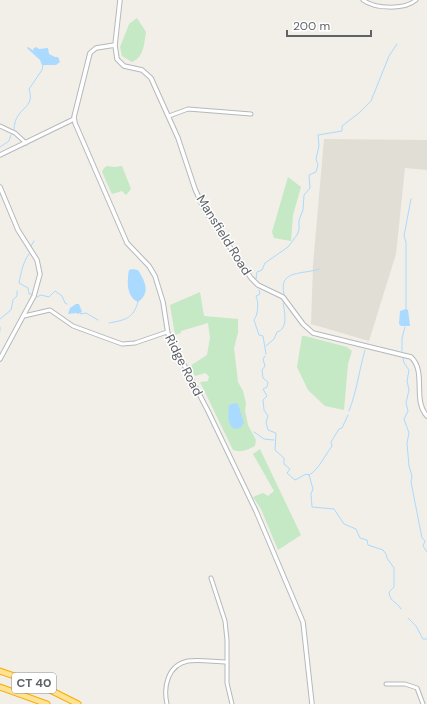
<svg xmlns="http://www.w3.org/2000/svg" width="427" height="704" viewBox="0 0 427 704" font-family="'DM Sans',sans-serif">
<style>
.education{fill:#e1ded6}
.green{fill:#c5e8c5}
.water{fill:#aadaff}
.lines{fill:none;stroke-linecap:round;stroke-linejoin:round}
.stream{stroke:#aadaff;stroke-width:1}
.minor-casing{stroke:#b5b8bc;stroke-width:5}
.tertiary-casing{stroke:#b5b8bc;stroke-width:5.5}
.motorway-casing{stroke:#f9ab00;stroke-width:7}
.minor{stroke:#fff;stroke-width:3}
.tertiary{stroke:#fff;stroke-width:3.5}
.motorway{stroke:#fde293;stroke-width:5}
.labels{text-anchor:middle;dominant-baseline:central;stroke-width:3;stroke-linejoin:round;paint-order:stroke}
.shield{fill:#fff;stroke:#8f9295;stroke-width:1}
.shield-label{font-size:12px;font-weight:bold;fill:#5f6368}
.street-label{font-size:13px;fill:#5f6368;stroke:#fff}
</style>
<rect width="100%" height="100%" fill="#f1efe8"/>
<path class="education" d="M324,139L427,140V170L405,168L396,254L369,341L311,324L313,265Z"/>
<path class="green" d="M137,18L146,32C144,44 144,57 132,62L122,56L120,47L126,32L129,24Z
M107,166L114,167L122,166L131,189L126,195L122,191L112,194L102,172L104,168Z
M288,177L301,187L293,215L291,241L274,238L272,232Z
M200,292L204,316L238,319V333L234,348L238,382L243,391L246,403L245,411L248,425L256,440L255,446C247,450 242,453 233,450L200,382L208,381L209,376L205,373L195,376L190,366L207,355L210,338L208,323L181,331V333L175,335L170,305Z
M302,336H305L347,347L352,351L348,364L344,410L325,406L308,390L297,367Z
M260,449L301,535L278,550L261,509L253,497L263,493L268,496L274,491L253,454Z"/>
<path class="water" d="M28,47L34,51L33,49L36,47L39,49L48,48L49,54L55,57H58L60,62L56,65H42L40,60L27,48Z
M132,269L138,270C145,281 151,293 138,302C126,297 127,281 129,270Z
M76,304H79L82,312L78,314L76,313L68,314L70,308Z
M406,309L408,310L410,325V326H401L399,324L400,311Z
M235,403L238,404L244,423L240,428L234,429C227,423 228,414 229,405Z"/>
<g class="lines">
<path class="stream" d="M14,129C15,106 36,110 29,89L42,70L43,65
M0,147L9,141L11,135
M33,251L31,246L34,241
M29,254C23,262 21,273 19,283L28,288L29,294H32
M256,279L257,272L262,270L265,263L288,247L297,235L299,230V220L303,210L304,195L310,188L309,175L316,172L318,165L316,159L319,146L318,135L342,131V126L359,113L371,101L389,56L397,44
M259,290L260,294L256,296C259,302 258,315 254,320L259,335L263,336L266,354
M284,294C278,269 303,275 319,269
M37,297L41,295L49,297L55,291L62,296L65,303L67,304
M406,310V242L404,236L411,199
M80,313L81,314L86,313L98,320
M0,319L11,310L13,300L17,296V291
M109,323C125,320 133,319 138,302
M0,327V331
M266,346L274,339L277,332C288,329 285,313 283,303
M402,351V338L405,327
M265,356L263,359L265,366L262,370L263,378L268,382L267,387L263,389L267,396L263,400L264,410L268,416L266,422L268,430L276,433L275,450L284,458V464L290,469L287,473L295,480L306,474L309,475L313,489L311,494L312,507L334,509L344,524L356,529L360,538L367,540L368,545L383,550L386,554L387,558L394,568V587L389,592C390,603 397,601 401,609
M403,358L404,363L409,370L407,381L409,390L406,403L408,411L404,419L409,433L407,443L409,466L412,476L411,482L422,538L425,541L423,546L427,552
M349,411C357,390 359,371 365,350
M254,432L264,439L274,440
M309,475C318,471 325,455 332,446L331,442L339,429L342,428L348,415
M408,618L416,626L423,639H427"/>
<defs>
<path id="minor" d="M363,0C375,9 405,10 416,0
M169,116L188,109L251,114
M0,126L15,133L26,143
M24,316L50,310L73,326L122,344L135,343L167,332
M211,578L225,621L227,640V683L232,704
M386,684H405L417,688L423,704
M167,704C163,686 168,665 188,661C200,659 215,662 227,662"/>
<path id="tertiary" d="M120,0L115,45L117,59L124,66L142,70L151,78L178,138L195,189L204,209L251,278L258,285L283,297L303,324L313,333L411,357C427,372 412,400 427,416
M115,45L96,48L90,53L74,117L75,123L127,243L149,266L155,276L163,302L168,334L208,411L256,511L303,622L312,704
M0,155L74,119
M0,187L18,230L37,260L40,274L34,296L0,359"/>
<path id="motorway" d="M0,671L40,685L78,704
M0,687L47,704"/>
</defs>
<use href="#minor" class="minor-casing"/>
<use href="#tertiary" class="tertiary-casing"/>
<use href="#motorway" class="motorway-casing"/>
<use href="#minor" class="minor"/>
<use href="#tertiary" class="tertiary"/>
<use href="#motorway" class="motorway"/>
</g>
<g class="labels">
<rect class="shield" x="12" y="673" width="44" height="20" rx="3"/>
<g class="shield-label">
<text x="34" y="683">CT 40</text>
</g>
<g class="street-label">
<text transform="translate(224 235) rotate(58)">Mansfield Road</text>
<text transform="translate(184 365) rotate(63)">Ridge Road</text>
</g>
</g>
<path d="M287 30v6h84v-6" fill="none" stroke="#5f6368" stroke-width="2"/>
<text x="293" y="30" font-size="12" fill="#5f6368" stroke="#ffffff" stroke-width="3" paint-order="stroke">200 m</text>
</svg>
